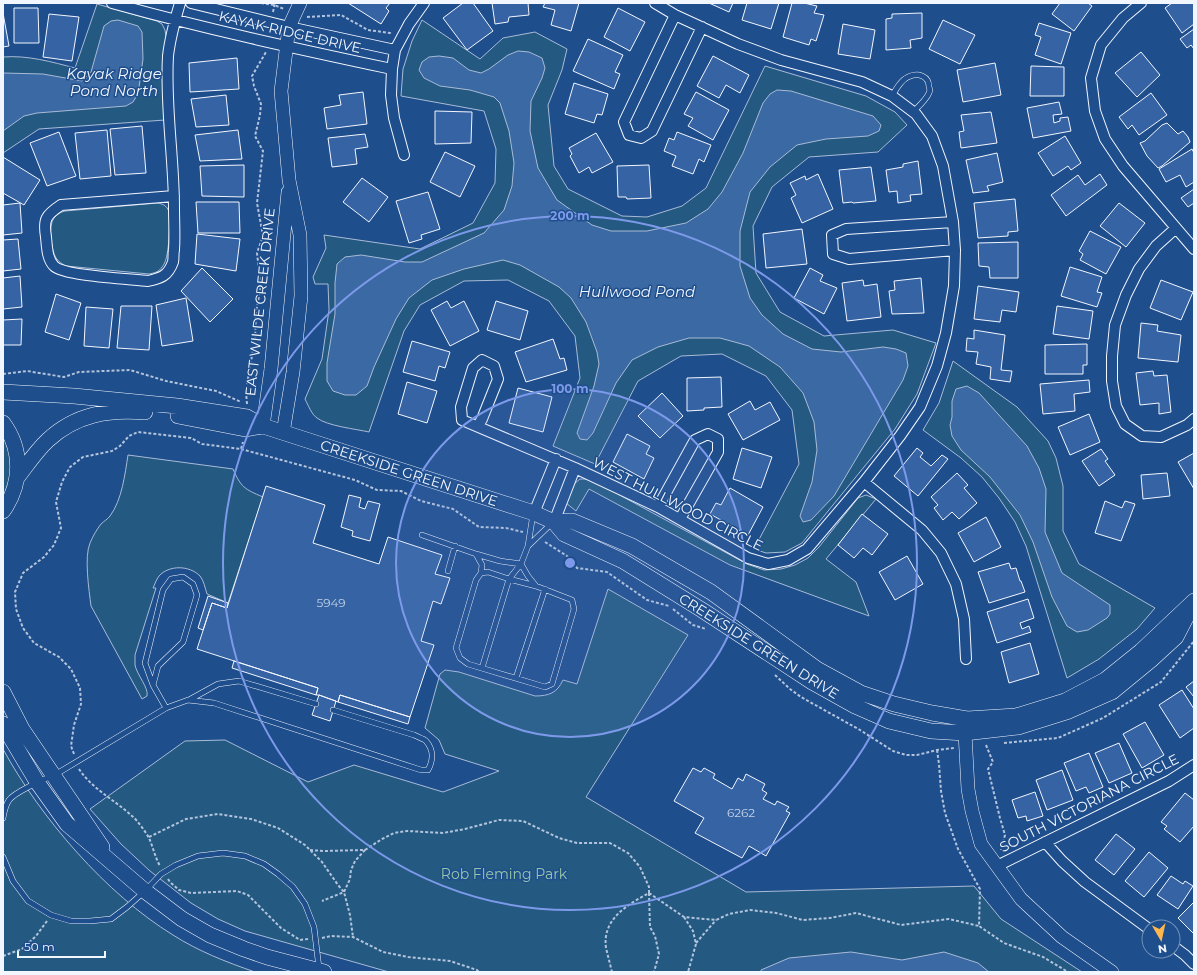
<svg xmlns="http://www.w3.org/2000/svg" width="1197" height="975" viewBox="0 0 1197 975" font-family="Montserrat,sans-serif">
<style>
.green{fill:#245a82;stroke:#a8bbd7}
.water{fill:#3b69a3;stroke:#a8bbd7}
.building{fill:#3563a3;stroke:#f2f6ff}
.lines{fill:none;stroke-linecap:round;stroke-linejoin:round}
.service-casing{stroke:#f2f6ff;stroke-width:6}
.minor-casing{stroke:#f2f6ff;stroke-width:12}
.tertiary-casing{stroke:#f2f6ff;stroke-width:14}
.secondary-casing{stroke:#f2f6ff;stroke-width:16}
.path{stroke:#b3c4dc;stroke-width:2;stroke-dasharray:3 2;stroke-linecap:butt}
.service{stroke:#1f4e8c;stroke-width:5}
.minor{stroke:#1f4e8c;stroke-width:10}
.tertiary{stroke:#1f4e8c;stroke-width:13}
.secondary{stroke:#1f4e8c;stroke-width:15}
.ring{fill:none;stroke:#7d9aea;stroke-width:2}
.labels{text-anchor:middle;dominant-baseline:central;stroke-width:3;stroke-linejoin:round;paint-order:stroke}
.number-label{font-size:12px;fill:#c3d1e8}
.street-label{font-size:14px;fill:#f2f6ff;stroke:#1f4e8c}
.park-label{font-size:14px;fill:#97c8a6;stroke:#1f4e8c}
.water-label{font-size:15px;font-style:italic;fill:#f2f6ff;stroke:#1f4e8c}
.centre{fill:#7d9aea;stroke:#1f4e8c;stroke-width:2}
.ring-label{font-size:12px;text-anchor:middle;font-weight:bold;fill:#7d9aea;stroke:#1f4e8c;stroke-width:3;stroke-linejoin:round;paint-order:stroke}
</style>
<rect width="100%" height="100%" fill="#1f4e8c"/>
<path class="green" d="M97,4L157,21L162,24L165,30L166,37L163,65L165,120L39,129L3,153V57C28,55 52,62 75,68Z
M422,20L480,59L503,38L535,32L567,49L562,70L548,105L554,166L568,189L622,216L647,217L682,206L706,188L765,66L866,96L895,112L907,125L878,152L809,157L772,187L753,226L756,273L780,312L824,336L893,330L936,343L917,394L895,429L802,543L785,552L766,553L754,549L799,464L792,410L766,376L722,354L681,356L638,381L595,464L553,446L580,378L575,336L549,301L508,280L464,281L420,305L404,331L369,432C356,429 327,426 317,418C312,415 308,405 305,399L322,359L329,310L328,284H315L313,277L326,248L324,235L420,249L473,223L495,183L496,149L484,111L401,96L403,69L412,41Z
M157,203C165,204 168,207 170,215C169,227 170,259 162,267C159,272 154,273 149,274L66,266C62,264 59,262 56,258C51,250 48,225 54,218C57,214 61,212 65,211Z
M953,361L1017,407L1048,441L1056,458L1063,486V531L1079,564L1155,608L1137,629L1099,659L1067,678L1026,546L1015,522L999,498L982,477L961,458L923,430L939,403Z
M3,432L13,466L3,501Z
M128,455L233,469C241,487 244,489 263,497L228,603L207,594C205,588 204,581 200,576C189,565 169,565 159,576C156,580 155,584 153,588H156L135,655C135,658 135,662 135,665C137,675 149,688 147,696L142,699L91,606C89,590 84,557 90,543C93,536 97,529 101,524C104,521 108,519 110,516C122,500 125,474 128,455Z
M580,479H590L747,564L764,570L781,569L795,565L808,558L819,547L858,498L866,495L876,499L826,559L856,582L869,616L730,565L589,489L576,511L566,503L574,484Z
M608,589L688,635L586,797L746,892L974,886L1001,919L1082,972H389L245,931L218,919L191,903L150,871L121,844L90,809L185,741L225,740L308,782L354,765L443,792L499,771L445,754L439,740L425,728L440,674L445,670L459,672L535,696C549,696 557,693 563,680L577,684Z
M3,749C40,817 106,894 173,935C198,951 226,962 255,972H3Z"/>
<path class="water" d="M118,20L138,26L142,32L143,59L138,94L133,102L126,106L37,113L24,116L3,131V73L43,74L82,81L91,72L104,26L111,21Z
M518,51L529,52L542,58L545,68L542,78L531,101L530,131L538,168L557,200L592,225L611,231H647L686,223L708,209L722,192L743,153L763,103L770,94L777,90L791,91L873,116L881,125L879,131L868,136L826,139L797,145L770,167L750,192L740,231V266L750,298L762,315L783,334L812,349L841,352L883,347L896,349L906,353L908,366L903,380L834,496L811,520L803,522L800,516L812,482L817,450L814,422L803,393L780,367L749,346L720,338H689L658,347L632,360L616,383L593,433L587,440L580,439L577,433L594,386L599,364L597,352L586,322L571,298L559,287L520,265L503,260L464,269L432,280L409,298L396,319L374,367L367,386L356,395H345L333,391L327,381V363L335,314V283L337,264L345,257L361,255L405,262H422L484,233L504,210L512,186L514,163L509,131L500,103L494,97L470,90L440,86L424,78L419,70L422,62L429,57L439,56L453,58L469,70L481,73L489,69L508,55Z
M967,386L979,393L1027,446L1039,468L1046,489L1045,532L1062,573L1110,605V614L1107,618L1088,630L1077,632L1067,626L1052,597L1033,542L1020,515L990,477L961,450L952,436L950,425L952,417V401L956,389Z
M851,952L902,960L944,952L978,963L989,972H761V970L789,958Z"/>
<path class="building" d="M348,3H390L386,8L389,11L381,24Z
M463,3H473L493,31L467,50L443,18Z
M492,3H528L529,15L509,17L508,22L495,24Z
M545,3H579L571,31L551,25L555,10L543,7Z
M709,3H733L729,12Z
M747,3H779L771,29L742,20Z
M792,3H804L817,6L814,13L824,15L816,41L811,39L809,45L783,37Z
M1060,3H1088L1092,6L1074,31L1052,14Z
M1172,3H1194V24L1182,33L1165,8Z
M14,8H38L39,43H14Z
M618,8L645,22L630,51L604,37Z
M3,13L9,46L3,47Z
M922,13V38L910,40L911,48L886,50V19L892,18V14Z
M49,14L79,17L72,61L43,57Z
M943,20L975,35L960,64L929,49Z
M1039,23L1071,33L1061,64L1035,55L1041,37L1035,35Z
M843,24L875,30L870,59L838,54Z
M1194,29V49L1191,45L1187,48L1180,39Z
M588,39L623,55L615,72L620,74L614,89L573,71Z
M1141,52L1160,75L1137,97L1115,73Z
M713,56L749,75L740,93L726,85L719,98L697,86Z
M237,58L239,89L190,92L189,63Z
M995,63L1001,95L963,102L957,70Z
M1031,66L1064,67V96H1030Z
M574,83L608,94L602,115L597,114L594,123L565,114Z
M363,92L367,124L327,129L324,108L341,105L339,95Z
M696,92L729,110L713,140L688,126L693,118L684,114Z
M1151,93L1167,115L1139,135L1132,125L1128,129L1119,117Z
M226,95L229,125L196,127L191,99Z
M1059,102L1062,114L1053,115L1054,123L1060,121V118L1068,117L1071,131L1033,138L1027,108Z
M435,111L472,112L471,143L435,144Z
M991,112L997,143L961,148L959,132L964,131L961,115Z
M1167,123L1178,134L1183,131L1188,137L1190,142L1162,166L1158,168L1147,156L1140,143L1145,141L1162,125Z
M142,126L146,173L115,175L110,129Z
M107,130L111,176L80,179L75,133Z
M238,130L242,159L200,161L195,135Z
M59,132L76,176L47,186L30,143Z
M677,132L711,145L704,162L699,159L693,174L672,166L676,156L664,151L669,138L674,140Z
M596,133L613,162L592,173L589,167L579,173L570,156L572,154L569,148Z
M365,134L368,147L355,149L357,164L332,167L328,138Z
M1065,136L1081,163L1071,170L1068,166L1053,176L1038,153Z
M1192,149L1194,153V182L1186,187L1180,175L1166,182L1159,169Z
M445,152L475,166L460,197L430,182Z
M997,153L1003,182L987,186L989,191L973,193L966,160Z
M3,157L40,180L24,205L3,193Z
M918,161L922,194L910,195L911,201L898,203L897,191L889,192L886,170L903,167V164Z
M244,165V197L202,196L200,166Z
M649,165L651,198L627,199L626,197H618L617,166Z
M871,167L876,201L853,203L852,202L843,203L839,170Z
M818,174L833,209L802,223L791,198L796,195L790,183L805,176L806,180Z
M1100,174L1107,185L1066,216L1051,195L1078,175L1085,185Z
M362,178L388,197L369,222L343,202Z
M1194,189V203L1188,207L1181,198Z
M428,192L440,229L421,235L422,239L409,243L396,201Z
M1015,199L1018,231L1008,232V236L978,238L974,203Z
M196,202H239L240,233H198Z
M20,203L22,233L3,235V205Z
M1119,203L1145,223L1126,247L1100,226Z
M802,229L807,264L766,268L763,234Z
M1090,231L1121,247L1106,274L1080,260L1083,254L1079,251Z
M197,234L240,239L236,271L195,264Z
M18,239L21,269L3,271V240Z
M1018,242V278H990L989,267L979,266L978,243Z
M1070,267L1102,277L1097,292L1102,293L1097,307L1061,296Z
M202,268L233,299L210,322L181,291Z
M810,268L823,275L820,281L837,288L824,314L794,298Z
M20,276L22,307L3,309V278Z
M921,278L924,313L892,314L889,291L895,290L894,281Z
M863,280L864,286L877,284L881,317L847,321L842,283Z
M1161,280L1193,292L1181,320L1150,308Z
M978,286L1019,292L1016,312L1002,310L1000,322L974,319Z
M56,294L81,303L69,340L45,332Z
M186,298L193,341L162,346L156,305Z
M447,301L451,308L464,301L479,331L450,346L431,310Z
M496,301L528,311L520,340L487,330Z
M121,306H152L149,350L117,348Z
M1057,306L1093,311L1089,339L1053,334Z
M86,307L113,309L109,348L84,346Z
M22,319L21,345H3V320Z
M1141,323L1158,325L1157,331L1181,335L1178,362L1138,358Z
M974,330L1005,335L1001,370L1012,371L1010,382L990,379L991,367L976,364L978,352L966,351L967,338L974,339Z
M553,339L560,359L564,358L567,370L526,382L515,352Z
M412,341L450,352L445,368L439,366L435,381L403,372Z
M1087,344V365H1083V374H1045V345Z
M1153,371L1154,376L1167,375L1171,412L1159,414V403L1140,405L1136,373Z
M721,377L722,407L704,408V410L687,411V378Z
M1089,380L1090,392L1074,394L1075,411L1043,414L1040,384Z
M407,382L437,391L427,423L398,414Z
M518,388L552,397L543,432L509,423Z
M662,393L683,416L660,438L638,416Z
M750,401L755,410L770,402L780,420L743,440L728,414Z
M1089,414L1100,442L1070,455L1058,427Z
M627,434L650,446L646,454L654,458L644,479L613,462Z
M742,448L772,457L761,488L733,479Z
M917,448L923,453L920,457L931,466L942,455L948,459L918,496L894,476Z
M1101,449L1108,459L1105,461L1115,475L1099,486L1082,461Z
M1194,453V489L1178,462Z
M957,473L968,485L964,488L977,503L959,519L952,512L943,520L934,508L938,505L931,497Z
M1167,473L1170,496L1143,499L1141,475Z
M266,486L325,505L313,543L379,564L388,537L442,555L435,574L450,578L441,604L433,601L421,641L434,645L410,717L340,695L338,702L319,695H316L318,688L197,649L212,603L227,608Z
M730,488L763,507L748,535L710,514L716,503L721,505Z
M349,495L361,498L359,507L365,509L368,501L380,504L370,541L352,536L353,531L341,527Z
M1105,501L1122,508L1125,501L1135,504L1121,541L1095,533Z
M862,514L888,534L872,555L863,548L854,558L838,545Z
M986,517L1001,547L974,562L958,533Z
M907,556L923,584L895,600L879,572Z
M1009,563L1011,569L1016,568L1020,581H1021L1025,592L989,603L978,572Z
M208,596L228,603L227,608L212,603L203,630L198,628Z
M1028,599L1034,618L1020,623L1022,629L1029,626L1031,632L997,643L987,612Z
M1030,643L1039,674L1009,683L1001,652Z
M234,661L318,688L316,695L232,668Z
M1194,681V697L1186,687Z
M1182,690L1194,709V728L1180,738L1159,705Z
M319,695L336,701L330,721L312,715Z
M340,695L410,717L408,724L338,702Z
M1145,722L1164,755L1142,768L1123,734Z
M1119,743L1132,773L1109,783L1095,753Z
M1089,753L1103,787L1089,793L1086,787L1076,791L1064,763Z
M693,768L701,772L704,768L715,774L713,778L732,789L738,778L743,781L746,774L765,784L762,790L767,793L763,799L775,805L777,801L789,807L786,811L790,813L766,856L749,846L742,858L695,833L704,818L674,801Z
M1062,770L1073,800L1047,810L1036,780Z
M1035,792L1043,816L1027,821L1026,816L1018,818L1012,800Z
M1185,793L1194,800V826L1180,842L1164,829L1167,826L1161,822Z
M1116,834L1135,849L1114,875L1095,860Z
M1149,852L1168,868L1144,897L1125,881Z
M1171,876L1183,884L1185,881L1193,886L1178,909L1157,895Z
M1194,902V934L1178,918Z"/>
<g class="lines">
<defs>
<path id="service" d="M892,96C896,89 901,80 908,77C918,72 929,76 929,87C930,89 930,91 929,93C926,100 918,107 913,112
M422,535L476,554L482,565L481,573
M528,546L552,523
M476,554L500,561L521,564L528,576L536,586
M448,571L455,546
M488,572L509,579L536,586L572,600L574,609L552,684L545,687L468,664L460,658L456,648L476,580L481,573Z
M482,668L509,579L521,564L528,546L533,514
M516,678L545,589
M153,685L158,666L183,642L197,595L193,584L183,577L171,579L163,590L145,663L153,685L166,708
M189,700L218,684L239,681L316,704
M3,818C4,812 5,806 9,800C14,793 43,779 53,776L166,708L188,700L214,703L421,770H428C433,761 434,750 426,741C424,739 418,737 414,735L333,710
M3,857L13,881L28,901L51,915L71,921H90L111,919L127,907L145,891L161,874L176,865L198,856L223,853L245,856L264,864L278,874L293,887L305,904L314,927L319,968"/>
<path id="minor" d="M112,3C205,29 298,49 392,69
M191,3L289,27L395,50
M1141,3L1123,18L1101,45L1091,78L1095,111L1105,139L1123,166L1194,249
M675,15L624,122L629,135L641,138L652,131L702,27
M404,155L394,118L391,95L392,69L395,50L409,24L424,3
M174,196L61,205C46,215 43,219 46,237C47,247 47,259 54,266C63,276 132,279 148,281C161,278 168,276 173,262C174,258 173,254 174,250C175,236 174,222 174,208C174,157 165,107 168,56C170,38 175,20 180,3
M953,222L846,229L832,235L833,254L849,259L955,250
M1176,228L1156,246L1139,269L1126,295L1115,325L1112,356V381L1116,406L1125,424L1142,436L1161,437L1187,425L1194,419
M478,426L482,419L498,379L494,366L482,360L473,368L461,407L462,420L575,468L658,507L748,558L768,564L788,560L807,549L864,482L900,436L920,407L937,366L946,333L954,286L955,250L953,222L943,166L932,136L916,114L892,96L862,82L781,60L738,44L675,15L655,3
M864,482L922,530L941,553L956,584L964,619L966,659
M658,507L695,440L708,434L718,439V452L680,519
M534,513L556,459
M554,522L575,468
M1045,842L1062,861L1085,882L1149,929
M997,866L1169,781L1194,765
M1173,946L1185,955L1194,964"/>
<path id="tertiary" d="M263,426L271,369L288,192
M283,433L293,372L301,296L300,235L289,180L281,91L289,27L300,3
M966,724L965,733L968,789L972,811L981,844L1021,899L1062,937L1112,972"/>
<path id="secondary" d="M3,392L74,396L177,406L247,417L263,426L534,513L554,522L572,521L632,546L711,592L817,669L861,693L894,704L932,713L967,719L1016,716L1065,701L1105,680L1141,651L1194,601
M178,416L245,429L263,426
M3,423C23,450 22,484 3,511
M17,478C27,465 36,451 48,440C76,414 109,409 145,412
M554,522L564,534L623,561L702,610L812,682L855,706L889,721L931,731L965,733L1018,727L1069,711L1112,692L1151,660L1176,637L1190,610
M3,692L22,729L102,847
M3,724L12,740L37,782L67,824L145,891L182,919L210,935L244,949L267,957L324,972"/>
</defs>
<use href="#service" class="service-casing"/>
<use href="#minor" class="minor-casing"/>
<use href="#tertiary" class="tertiary-casing"/>
<use href="#secondary" class="secondary-casing"/>
<path class="path" d="M261,3L274,5L284,9
M273,12L275,3
M307,17L341,15L368,30L390,33L392,35
M3,374L27,371L64,377L79,372L130,370L166,381L216,391L241,402
M247,404L246,392L250,366L255,340L256,312L261,286L257,253L263,236L257,203L263,151L255,136L260,115L261,104L254,86L252,76L266,52
M241,449L355,480L377,490L401,491L421,501L453,509L479,527L506,528L523,532
M545,542L567,556L577,568L607,572L647,600L669,606
M673,609L693,625L706,629
M775,675L790,689L801,697L860,730L893,751L906,755H917L937,750L954,748
M1004,743L1058,738L1103,718L1161,682L1194,641
M986,745L993,762L988,769L1000,818L1005,835L1001,850
M937,750L939,764L941,791L945,813L958,849L980,889L979,926L1004,943L1043,957L1068,972
M74,754L71,746L74,725L81,704L80,688L71,669L59,657L34,643L23,628L16,609L15,592L23,573L44,557L54,545L61,528L56,502L62,482L70,467L83,457L112,451L120,446L129,436L138,432L191,438L202,444L241,449L243,442
M79,769C92,789 115,800 132,816C138,821 145,831 149,838C153,847 155,857 160,866
M149,837L186,819L218,814L251,819L278,828L305,845L322,862L338,885L344,892L350,915L353,937
M310,850L323,851L365,850L355,861L351,870L350,879L344,892L322,901
M365,850L382,839L394,833L407,831L443,833L465,829L499,820L523,821L559,838L577,843H610L628,853L640,867L649,887V893C627,905 602,919 606,948C608,956 610,964 612,972
M168,879L170,882L179,890L191,893L237,891L248,895L281,928L300,940L308,939
M649,893L684,917L716,920L729,914L750,910L776,913L803,920L830,918L856,913L901,925L949,919L979,926
M649,893L650,927L655,936L659,954L654,972
M684,917L693,931L696,944L688,972
M322,938L331,936L353,937L383,952L408,957L450,961L477,970L479,972
M696,943L716,920
M3,956L22,949L36,936L47,921"/>
<use href="#service" class="service"/>
<use href="#minor" class="minor"/>
<use href="#tertiary" class="tertiary"/>
<use href="#secondary" class="secondary"/>
</g>
<circle cx="570" cy="563" r="174" fill="#7d9aea" fill-opacity=".12"/>
<g class="ring">
<circle cx="570" cy="563" r="174"/>
<circle cx="570" cy="563" r="347"/>
</g>
<g class="labels">
<g class="number-label">
<text x="331" y="602">5949</text>
<text x="741" y="812">6262</text>
</g>
<g class="street-label">
<text transform="translate(290 32) rotate(13)">KAYAK RIDGE DRIVE</text>
<text transform="translate(260 302) rotate(-84)">EAST WILDE CREEK DRIVE</text>
<text transform="translate(409 473) rotate(18)">CREEKSIDE GREEN DRIVE</text>
<text transform="translate(678 504) rotate(27)">WEST HULLWOOD CIRCLE</text>
<text transform="translate(759 646) rotate(32)">CREEKSIDE GREEN DRIVE</text>
<text transform="translate(1089 803) rotate(-27)">SOUTH VICTORIANA CIRCLE</text>
</g>
<g class="park-label">
<text x="504" y="874">Rob Fleming Park</text>
</g>
<g class="water-label">
<text x="114" y="73">Kayak Ridge<tspan x="114" dy="17">Pond North</tspan></text>
<text x="637" y="291">Hullwood Pond</text>
</g>
</g>
<circle cx="570" cy="563" r="6" class="centre"/>
<g class="ring-label">
<text x="570" y="220">200 m</text>
<text x="570" y="393">100 m</text>
</g>
<rect width="1197" height="975" fill="none" stroke="#f2f6ff" stroke-width="8"/>
<g transform="translate(1161 939) rotate(171)"><circle r="19" fill="#1f4e8c" stroke="#7391ba"/>
<path d="M0-3L7 15L0 10L-7 15Z" fill="#ffb74d"/>
<text y="-6" font-size="11" font-weight="bold" text-anchor="middle" fill="#f2f6ff">N</text>
</g>
<path d="M18 951v6h87v-6" fill="none" stroke="#f2f6ff" stroke-width="2"/>
<text x="24" y="951" font-size="12" fill="#f2f6ff" stroke="#1f4e8c" stroke-width="3" paint-order="stroke">50 m</text>
</svg>
